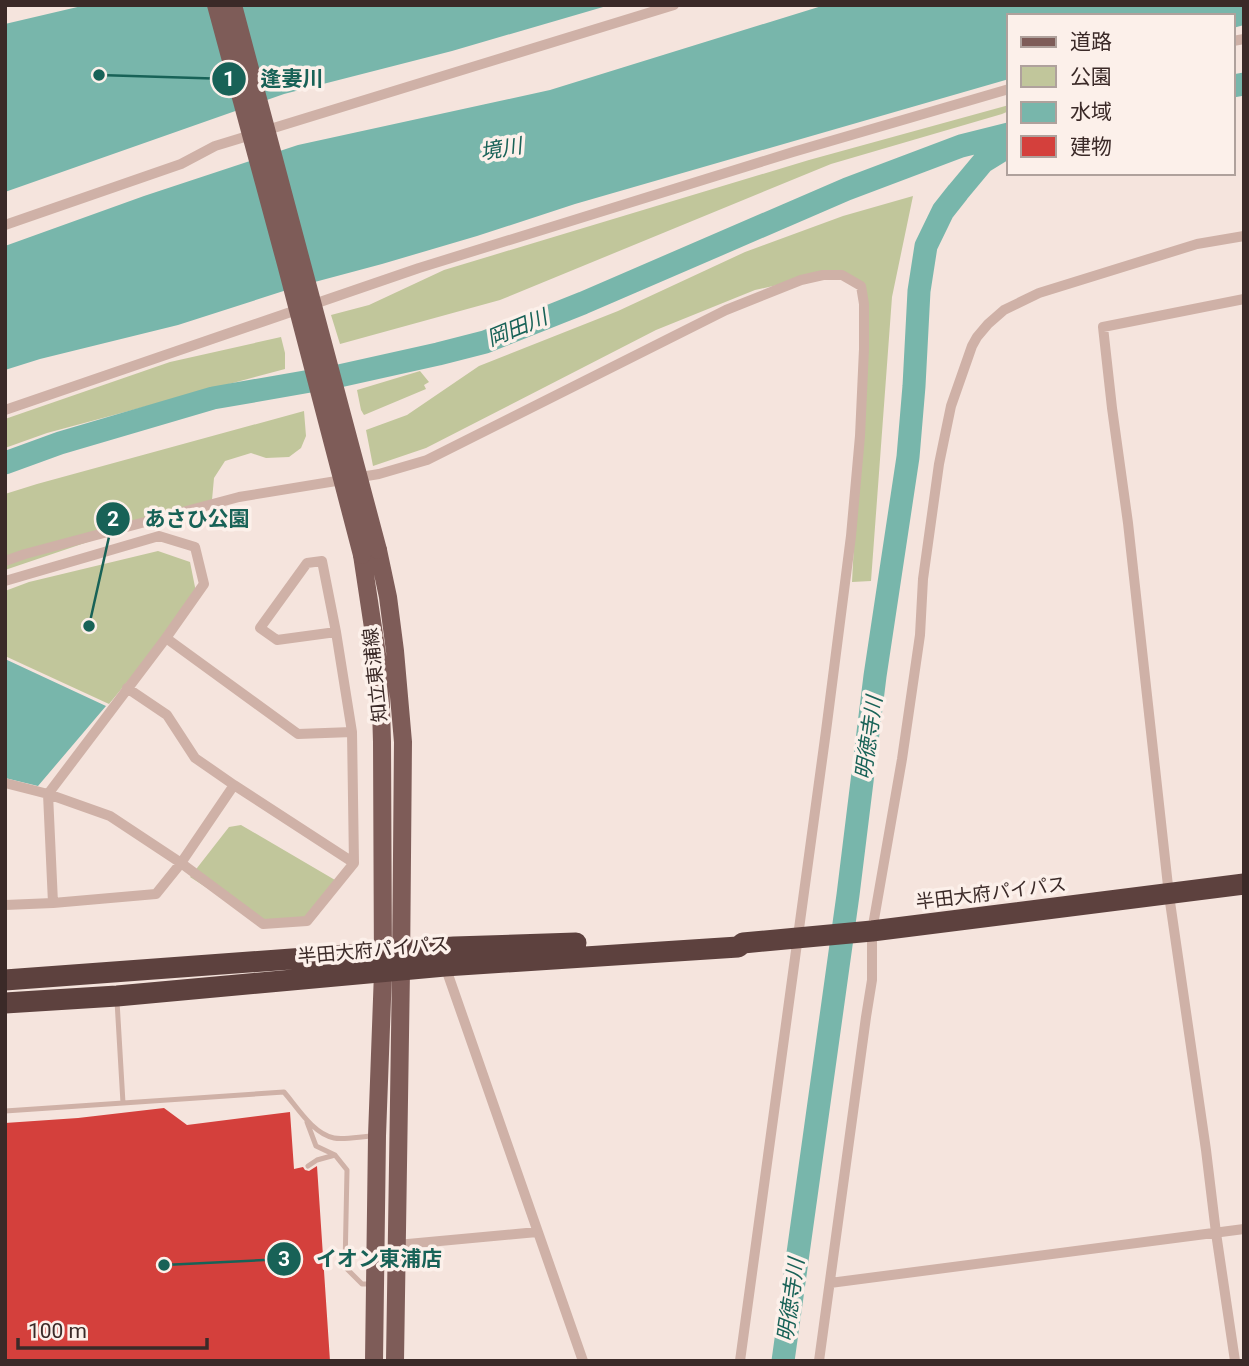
<svg xmlns="http://www.w3.org/2000/svg" width="1249" height="1366" viewBox="0 0 1249 1366" font-family="Roboto,'Noto Sans JP',sans-serif">
<style>
.green{fill:#c1c69b}
.water{fill:#78b6ab}
.lines{fill:none;stroke-linecap:round;stroke-linejoin:round}
.river{stroke:#78b6ab;stroke-width:23}
.building{fill:#d4403c}
.lane{stroke:#cfb1a7;stroke-width:5}
.street{stroke:#cfb1a7;stroke-width:10}
.primary{stroke:#7e5c58;stroke-width:18}
.highway{stroke:#5d413e;stroke-width:21}
.primary-bridge{stroke:#7e5c58;stroke-width:18}
.labels{text-anchor:middle;dominant-baseline:central;stroke-width:7;stroke-linejoin:round;paint-order:stroke}
.street-label{font-size:19px;fill:#3b2a28;stroke:#fcf0ea}
.water-label{font-size:21px;font-style:italic;fill:#186257;stroke:#fcf0ea}
.leader{fill:none;stroke:#186257;stroke-width:2.5}
.callout-dot{fill:#186257;stroke:#fcf0ea;stroke-width:2.5}
.mark-label{font-size:21px;text-anchor:middle;font-weight:bold;fill:#fff}
.callout-label{font-size:21px;text-anchor:middle;font-weight:bold;fill:#186257;stroke:#fcf0ea;stroke-width:7;stroke-linejoin:round;paint-order:stroke}
</style>
<rect width="100%" height="100%" fill="#f5e4dd"/>
<path class="green" d="M1009,105V111L1002,114L831,164L500,300L340,344L331,315L369,305L444,270L809,160Z
M913,196L892,297L871,581L852,582L864,349L861,286L842,275H823L755,290L656,330L426,448L373,466L366,430L407,415L479,366L618,311L745,252L843,216Z
M281,337L285,353V369L47,433L5,448V419L170,362Z
M420,371L429,382L424,385L426,389L364,415L361,410L357,390Z
M304,411L306,436L301,448L289,457L266,458L251,453L225,461L214,478L212,500L5,570V494L37,484Z
M158,551L190,562L197,597L109,704L5,656V591L29,582Z
M241,825L335,880L307,921L263,924L190,877L229,827Z"/>
<path class="water" d="M86,5H610L452,51L284,94L5,192V24Z
M825,5H1244V25L1233,28V16H1009V79L575,204L477,236L382,264L296,287L178,325L40,359L5,370V246L144,196L298,145L550,90Z
M5,659L106,706L38,786L5,778Z"/>
<g class="lines">
<path class="river" d="M1233,86L1244,84
M5,463L60,443L213,398L339,376L438,354L485,342L583,303L847,189L961,146L1009,134
M783,1361L848,895L875,676L908,457L914,386L919,291L926,246L943,211L958,192L983,162L1009,146"/>
</g>
<path class="building" d="M164,1108L187,1125L290,1112L294,1169L303,1167L305,1170L309,1171L317,1166L330,1361H5V1123L78,1118Z"/>
<g class="lines">
<path class="lane" d="M117,1001L123,1103
M5,1111L284,1092C297,1107 313,1134 334,1138C345,1140 363,1136 374,1136
M307,1122L316,1146L335,1155L347,1170L345,1267L362,1284H372
M308,1166L317,1160L335,1155"/>
<path class="street" d="M1233,41L1244,39
M5,225L181,164L215,146L674,5
M5,410L419,268L793,152L1009,89
M5,561L25,554L239,497L379,474L427,460L726,310L801,280L823,275H842L861,286L864,304V349L860,436L851,536L826,731L740,1361
M5,581L159,536L195,547L204,584L166,638L48,794L53,903
M166,638L298,734L352,732
M127,688L167,715L195,758L234,785L354,863
M5,783L48,794L110,816L181,863L263,924L307,921L354,863L352,732L336,632L322,561L307,563L260,628L277,640L336,632
M5,905L53,903L156,894L181,863L234,785
M445,966L583,1361
M397,1245L537,1232
M830,1283L1244,1229
M819,1361L866,1017L872,980V931L902,759L920,635L923,579L939,464L951,406L972,346L977,337L988,324L1004,310L1039,293L1197,244L1244,236
M1235,1361L1216,1233L1206,1150L1169,895L1128,523L1112,408L1103,327L1244,299"/>
<path class="primary" d="M378,550L388,597L395,651L403,742L401,970L395,1361
M362,555L380,674L382,742L383,972L377,1136L374,1361"/>
<path class="highway" d="M5,980L454,947L576,943
M5,1003L117,996L445,966L738,947L743,943L872,931L1244,884"/>
<path class="primary-bridge" d="M216,5L286,264L362,555
M233,5L378,550"/>
</g>
<g class="labels">
<g class="street-label">
<text transform="translate(375 675) rotate(-96)">知立東浦線</text>
<text transform="translate(991 893) rotate(-7)">半田大府パイパス</text>
<text transform="translate(373 950) rotate(-5)">半田大府パイパス</text>
</g>
<g class="water-label">
<text transform="translate(501 149) rotate(-10)">境川</text>
<text transform="translate(517 328) rotate(-22)">岡田川</text>
<text transform="translate(869 738) rotate(-82)">明徳寺川</text>
<text transform="translate(791 1300) rotate(-82)">明徳寺川</text>
</g>
</g>
<path class="leader" d="M99 75L229 79M89 626L113 519M164 1265L284 1259"/>
<g class="callout-dot">
<circle cx="99" cy="75" r="7"/>
<circle cx="89" cy="626" r="7"/>
<circle cx="164" cy="1265" r="7"/>
<circle cx="229" cy="79" r="18"/>
<circle cx="113" cy="519" r="18"/>
<circle cx="284" cy="1259" r="18"/>
</g>
<g class="mark-label">
<text x="229" y="86">1</text>
<text x="113" y="526">2</text>
<text x="284" y="1266">3</text>
</g>
<g class="callout-label">
<text x="292" y="86">逢妻川</text>
<text x="197" y="526">あさひ公園</text>
<text x="379" y="1266">イオン東浦店</text>
</g>
<rect width="1249" height="1366" fill="none" stroke="#3b2a28" stroke-width="14"/>
<rect x="1007" y="14" width="228" height="161" fill="#fcf0ea" stroke="#afa19c" stroke-width="2"/>
<rect x="1021" y="37" width="35" height="10" fill="#7e5c58" stroke="#afa19c" stroke-width="2"/>
<text x="1070" y="49" font-size="21" fill="#3b2a28">道路</text>
<rect x="1021" y="66" width="35" height="21" fill="#c1c69b" stroke="#afa19c" stroke-width="2"/>
<text x="1070" y="84" font-size="21" fill="#3b2a28">公園</text>
<rect x="1021" y="102" width="35" height="21" fill="#78b6ab" stroke="#afa19c" stroke-width="2"/>
<text x="1070" y="119" font-size="21" fill="#3b2a28">水域</text>
<rect x="1021" y="136" width="35" height="21" fill="#d4403c" stroke="#afa19c" stroke-width="2"/>
<text x="1070" y="154" font-size="21" fill="#3b2a28">建物</text>
<path d="M18 1338v10h189v-10" fill="none" stroke="#3b2a28" stroke-width="3.5"/>
<text x="28" y="1338" font-size="21" fill="#3b2a28" stroke="#fcf0ea" stroke-width="5" paint-order="stroke">100 m</text>
</svg>
